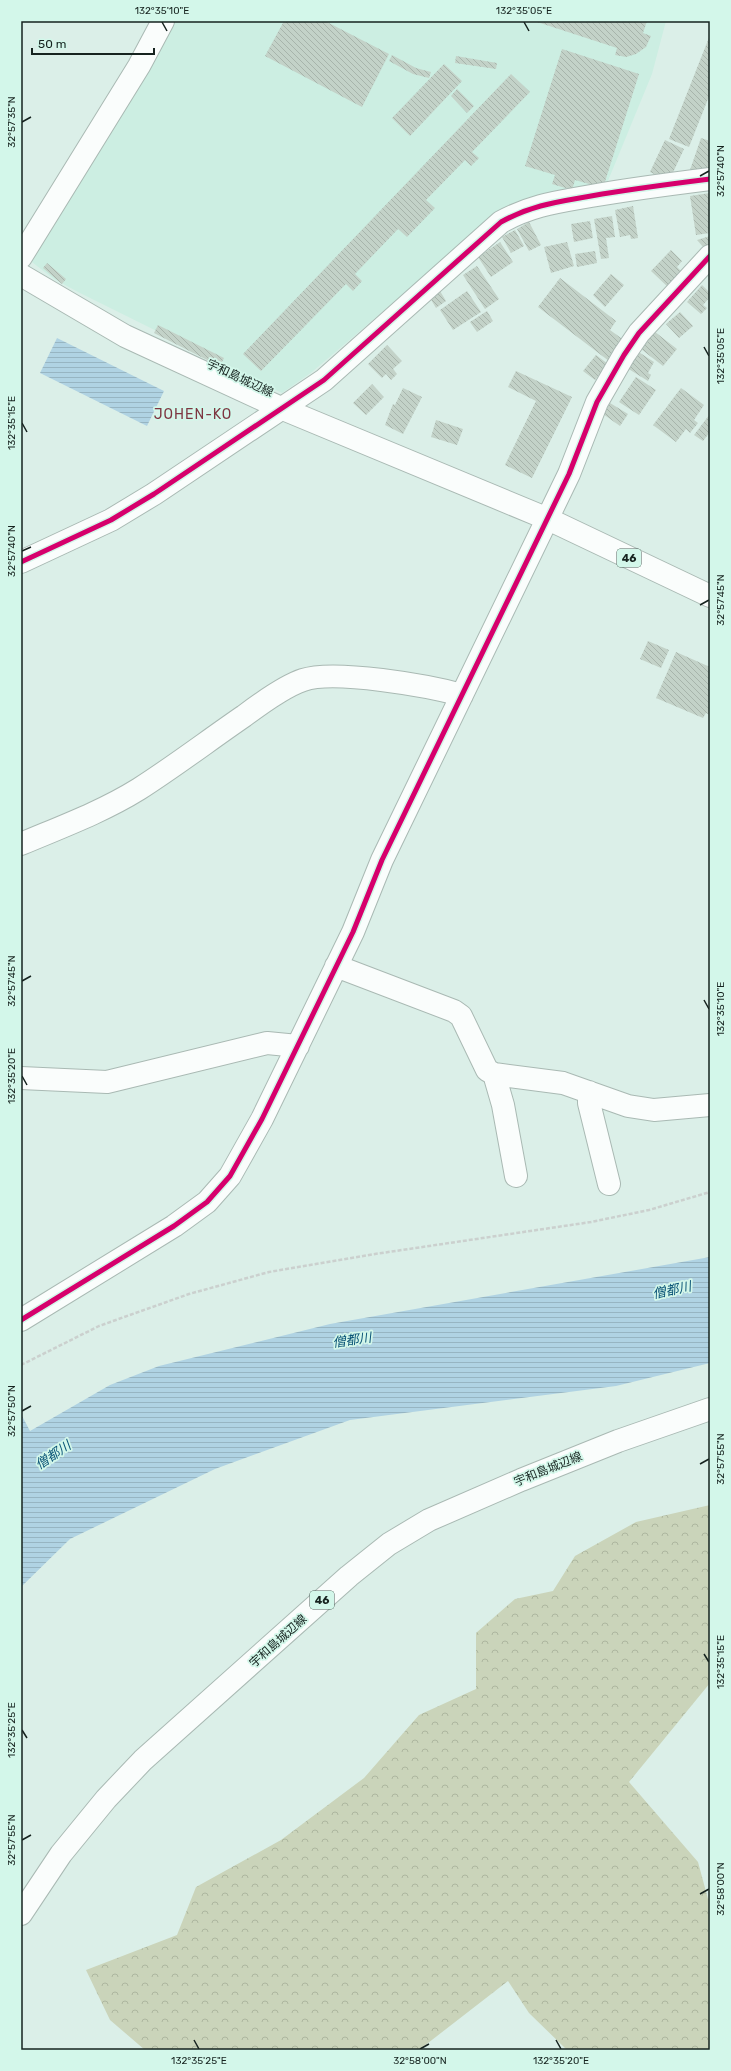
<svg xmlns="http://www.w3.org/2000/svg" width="731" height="2071" viewBox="0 0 731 2071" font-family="Rubik,'Noto Sans JP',sans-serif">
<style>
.built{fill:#cceee2}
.forest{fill:url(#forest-crowns)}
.water{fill:url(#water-rules)}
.building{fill:url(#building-back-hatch)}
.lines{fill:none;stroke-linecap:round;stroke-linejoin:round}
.minor-casing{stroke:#a9b9b3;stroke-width:24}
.major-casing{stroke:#a9b9b3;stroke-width:24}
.path{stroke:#cbd0ce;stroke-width:2.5;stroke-dasharray:4 2;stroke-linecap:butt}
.minor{stroke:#fafdfc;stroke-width:22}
.major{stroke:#fafdfc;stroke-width:22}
.cycleway-casing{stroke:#d3f7ea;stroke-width:8}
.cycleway{stroke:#d6006c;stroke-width:5}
.ticks{fill:none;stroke:#16231f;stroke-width:1.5}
.labels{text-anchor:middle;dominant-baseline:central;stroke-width:3.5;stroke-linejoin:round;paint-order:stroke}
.shield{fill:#d3f7ea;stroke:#4f635c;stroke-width:1}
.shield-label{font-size:11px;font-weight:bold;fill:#16231f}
.street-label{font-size:12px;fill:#16231f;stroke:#d3f7ea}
.water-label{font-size:13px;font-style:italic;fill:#095376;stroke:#d3f7ea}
.quarter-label{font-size:14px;letter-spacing:1px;fill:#7e3641;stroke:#d3f7ea}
.neatline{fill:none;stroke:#16231f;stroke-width:1.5}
.ticks-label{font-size:10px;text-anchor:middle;fill:#16231f}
</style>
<defs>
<pattern id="forest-crowns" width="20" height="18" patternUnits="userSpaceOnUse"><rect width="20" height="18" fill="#cad4ba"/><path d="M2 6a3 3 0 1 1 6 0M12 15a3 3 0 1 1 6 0" fill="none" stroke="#adb69f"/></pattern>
<pattern id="water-rules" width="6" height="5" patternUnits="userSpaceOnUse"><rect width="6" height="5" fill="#b0d3e3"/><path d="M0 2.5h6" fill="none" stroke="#97b5c2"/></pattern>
<pattern id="building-back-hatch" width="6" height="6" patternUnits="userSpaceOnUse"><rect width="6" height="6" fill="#c3d2c8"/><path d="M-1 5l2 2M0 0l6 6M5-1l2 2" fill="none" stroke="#a7b4ab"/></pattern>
</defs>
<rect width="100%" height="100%" fill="#dbefe8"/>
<path class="built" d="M171,21H666L652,74L605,188L490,220L312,372L282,393L80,293L54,279L28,259Z"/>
<path class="forest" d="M710,1505V1683L629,1782L698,1862L708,1899L710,1898V2050H567L529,2013L508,1981L419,2050H145L110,2020L86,1970L177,1935L196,1887L281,1840L364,1778L419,1715L476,1689V1633L515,1599L553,1591L575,1556L636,1522Z"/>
<path class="water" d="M57,338L164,391L147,426L40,373Z
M710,1257V1363L616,1386L350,1420L215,1469L70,1539L21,1587V1414L30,1431L110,1385L159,1366L330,1324Z"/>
<path class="building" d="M284,21H325L389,54L362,107L265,56Z
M534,21H647L643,33L651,36L646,47L636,54L626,57L615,55L617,48Z
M710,35V94L689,147L669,139Z
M562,49L639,74L603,188L575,180L572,190L552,184L555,175L525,166Z
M392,55L416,68L431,72L429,78L413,74L389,61Z
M456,56L497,63L496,69L455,63Z
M444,64L462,81L410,136L392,118Z
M511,74L530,92L472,152L479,158L471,166L465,160L426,200L435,208L407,237L398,229L355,274L362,281L353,291L346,284L261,371L243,354Z
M457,89L474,106L467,113L451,96Z
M701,138L710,141V170L708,176L690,170Z
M665,140L684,149L669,181L650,172Z
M710,193V233L696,235L690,196Z
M633,206L638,238L631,239L630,235L620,237L615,210Z
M612,216L615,237L606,238L609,258L601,259L594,219Z
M590,221L593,238L574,242L571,224Z
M529,222L541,245L529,251L517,229Z
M515,230L524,246L511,253L502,237Z
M710,236V246L706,250L697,240Z
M500,242L513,262L491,277L478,257Z
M567,242L574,266L551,273L544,247Z
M671,250L682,261L677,267L684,274L670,289L651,271Z
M595,251L597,263L577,267L575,254Z
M47,263L66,279L62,284L43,268Z
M477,266L499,299L485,309L463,275Z
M611,274L624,285L605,307L593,295Z
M560,278L616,321L610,330L625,341L609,361L538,307Z
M702,285L710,293V297L703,305L707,308L701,314L687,302Z
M440,291L446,301L436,308L430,298Z
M467,291L481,312L453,330L440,310Z
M487,311L493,321L477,332L470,322Z
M680,312L693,326L679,338L666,324Z
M158,325L224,358L222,362L217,360L215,364L154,333Z
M655,332L677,349L663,366L641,349Z
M387,345L402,361L393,369L397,374L391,380L386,374L382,378L368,364Z
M637,351L654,362L648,373L651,375L648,381L627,368Z
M596,355L608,364L595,380L583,371Z
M516,371L572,397L532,478L505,465L536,401L508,387Z
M636,377L656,390L639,415L619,402Z
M372,384L384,397L366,415L353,403Z
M403,388L422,397L403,434L385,425L393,404L395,405Z
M681,388L704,405L694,420L698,423L690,433L686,429L676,442L653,425Z
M610,403L628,414L620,426L603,414Z
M710,414V432L703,441L694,435Z
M436,420L463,429L457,445L431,437Z
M648,641L669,650L661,668L640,659Z
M676,652L710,667V715L706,713L703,718L656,698Z"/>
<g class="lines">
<defs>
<path id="minor" d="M21,257L139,66L163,21
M21,562L111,520L154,494L324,380L501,222C532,205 557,202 591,196C631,189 670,184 710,179
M21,844C61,827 102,812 139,789C175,766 209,740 244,716C260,704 285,686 303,680C334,669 429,686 462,695
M336,966L454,1011L461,1016L487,1070L494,1074L563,1083L628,1106L654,1110L710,1105
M494,1074L503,1105L516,1176
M21,1078L107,1082L267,1043L298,1046
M589,1092V1103L609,1184
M21,1320L174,1226L207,1202L230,1176L262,1119L353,932L382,860L569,474L597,402L624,355L639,333L710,256"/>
<path id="major" d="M21,275L125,336L283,409L548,519L710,596
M21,1914L61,1854L106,1799L143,1760L349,1576L389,1544L429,1520L521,1480L618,1441L710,1409"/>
</defs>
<use href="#minor" class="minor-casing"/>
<use href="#major" class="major-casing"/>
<path class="path" d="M21,1365L99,1326L189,1294L269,1272L375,1254L591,1222L649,1210L710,1192"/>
<use href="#minor" class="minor"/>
<use href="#major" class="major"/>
<defs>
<path id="cycleway" d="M21,562L111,520L154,494L324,380L501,222C532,205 557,202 591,196C631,189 670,184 710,179
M21,1320L174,1226L207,1202L230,1176L262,1119L353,932L382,860L569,474L597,402L624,355L639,333L710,256"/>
</defs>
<use href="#cycleway" class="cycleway-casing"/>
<use href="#cycleway" class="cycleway"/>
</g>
<path class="ticks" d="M162,22L167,31M524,22L529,31M22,122L31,117M700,176L709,171M704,347L709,356M22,423L27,432M22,551L31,547M700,605L709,600M22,981L31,976M704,1000L709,1009M22,1076L27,1085M22,1411L31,1406M700,1464L709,1459M704,1654L709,1662M22,1730L27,1738M22,1840L31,1835M700,1894L709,1889M194,2040L199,2049M556,2040L561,2049M420,2049L429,2044"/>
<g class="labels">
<g class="shield">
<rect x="617" y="549" width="24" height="18" rx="3"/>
<rect x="310" y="1591" width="24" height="18" rx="3"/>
</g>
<g class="shield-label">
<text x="629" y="558">46</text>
<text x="322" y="1600">46</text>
</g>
<g class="street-label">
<text transform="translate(240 378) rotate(25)">宇和島城辺線</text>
<text transform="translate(548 1469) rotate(-22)">宇和島城辺線</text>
<text transform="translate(278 1641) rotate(-42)">宇和島城辺線</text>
</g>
<g class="water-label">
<text transform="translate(672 1290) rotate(-12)">僧都川</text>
<text transform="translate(352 1340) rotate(-8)">僧都川</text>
<text transform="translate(53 1455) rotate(-34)">僧都川</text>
</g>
<g class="quarter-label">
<text x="193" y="414">JOHEN-KO</text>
</g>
</g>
<rect width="731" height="2071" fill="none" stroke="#d3f7ea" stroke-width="44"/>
<path d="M32 48v6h122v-6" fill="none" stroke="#16231f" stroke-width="2"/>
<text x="38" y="48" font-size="12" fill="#16231f" stroke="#d3f7ea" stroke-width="3" paint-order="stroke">50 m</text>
<rect x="22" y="22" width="687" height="2027" class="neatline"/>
<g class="ticks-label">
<text x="162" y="14">132°35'10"E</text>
<text x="524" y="14">132°35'05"E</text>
<text transform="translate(11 122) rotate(-90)" y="4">32°57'35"N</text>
<text transform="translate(720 171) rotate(-90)" y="4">32°57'40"N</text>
<text transform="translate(720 356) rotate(-90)" y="4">132°35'05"E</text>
<text transform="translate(11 423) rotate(-90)" y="4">132°35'15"E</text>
<text transform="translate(11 551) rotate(-90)" y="4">32°57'40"N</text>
<text transform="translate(720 600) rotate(-90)" y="4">32°57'45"N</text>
<text transform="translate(11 981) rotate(-90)" y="4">32°57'45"N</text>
<text transform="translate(720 1009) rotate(-90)" y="4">132°35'10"E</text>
<text transform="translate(11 1076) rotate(-90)" y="4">132°35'20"E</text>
<text transform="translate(11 1411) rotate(-90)" y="4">32°57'50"N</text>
<text transform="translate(720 1459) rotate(-90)" y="4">32°57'55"N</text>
<text transform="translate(720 1662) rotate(-90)" y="4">132°35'15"E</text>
<text transform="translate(11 1730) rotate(-90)" y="4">132°35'25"E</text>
<text transform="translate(11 1840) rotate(-90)" y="4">32°57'55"N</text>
<text transform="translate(720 1889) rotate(-90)" y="4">32°58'00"N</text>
<text x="199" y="2064">132°35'25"E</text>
<text x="420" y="2064">32°58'00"N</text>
<text x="561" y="2064">132°35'20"E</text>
</g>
</svg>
